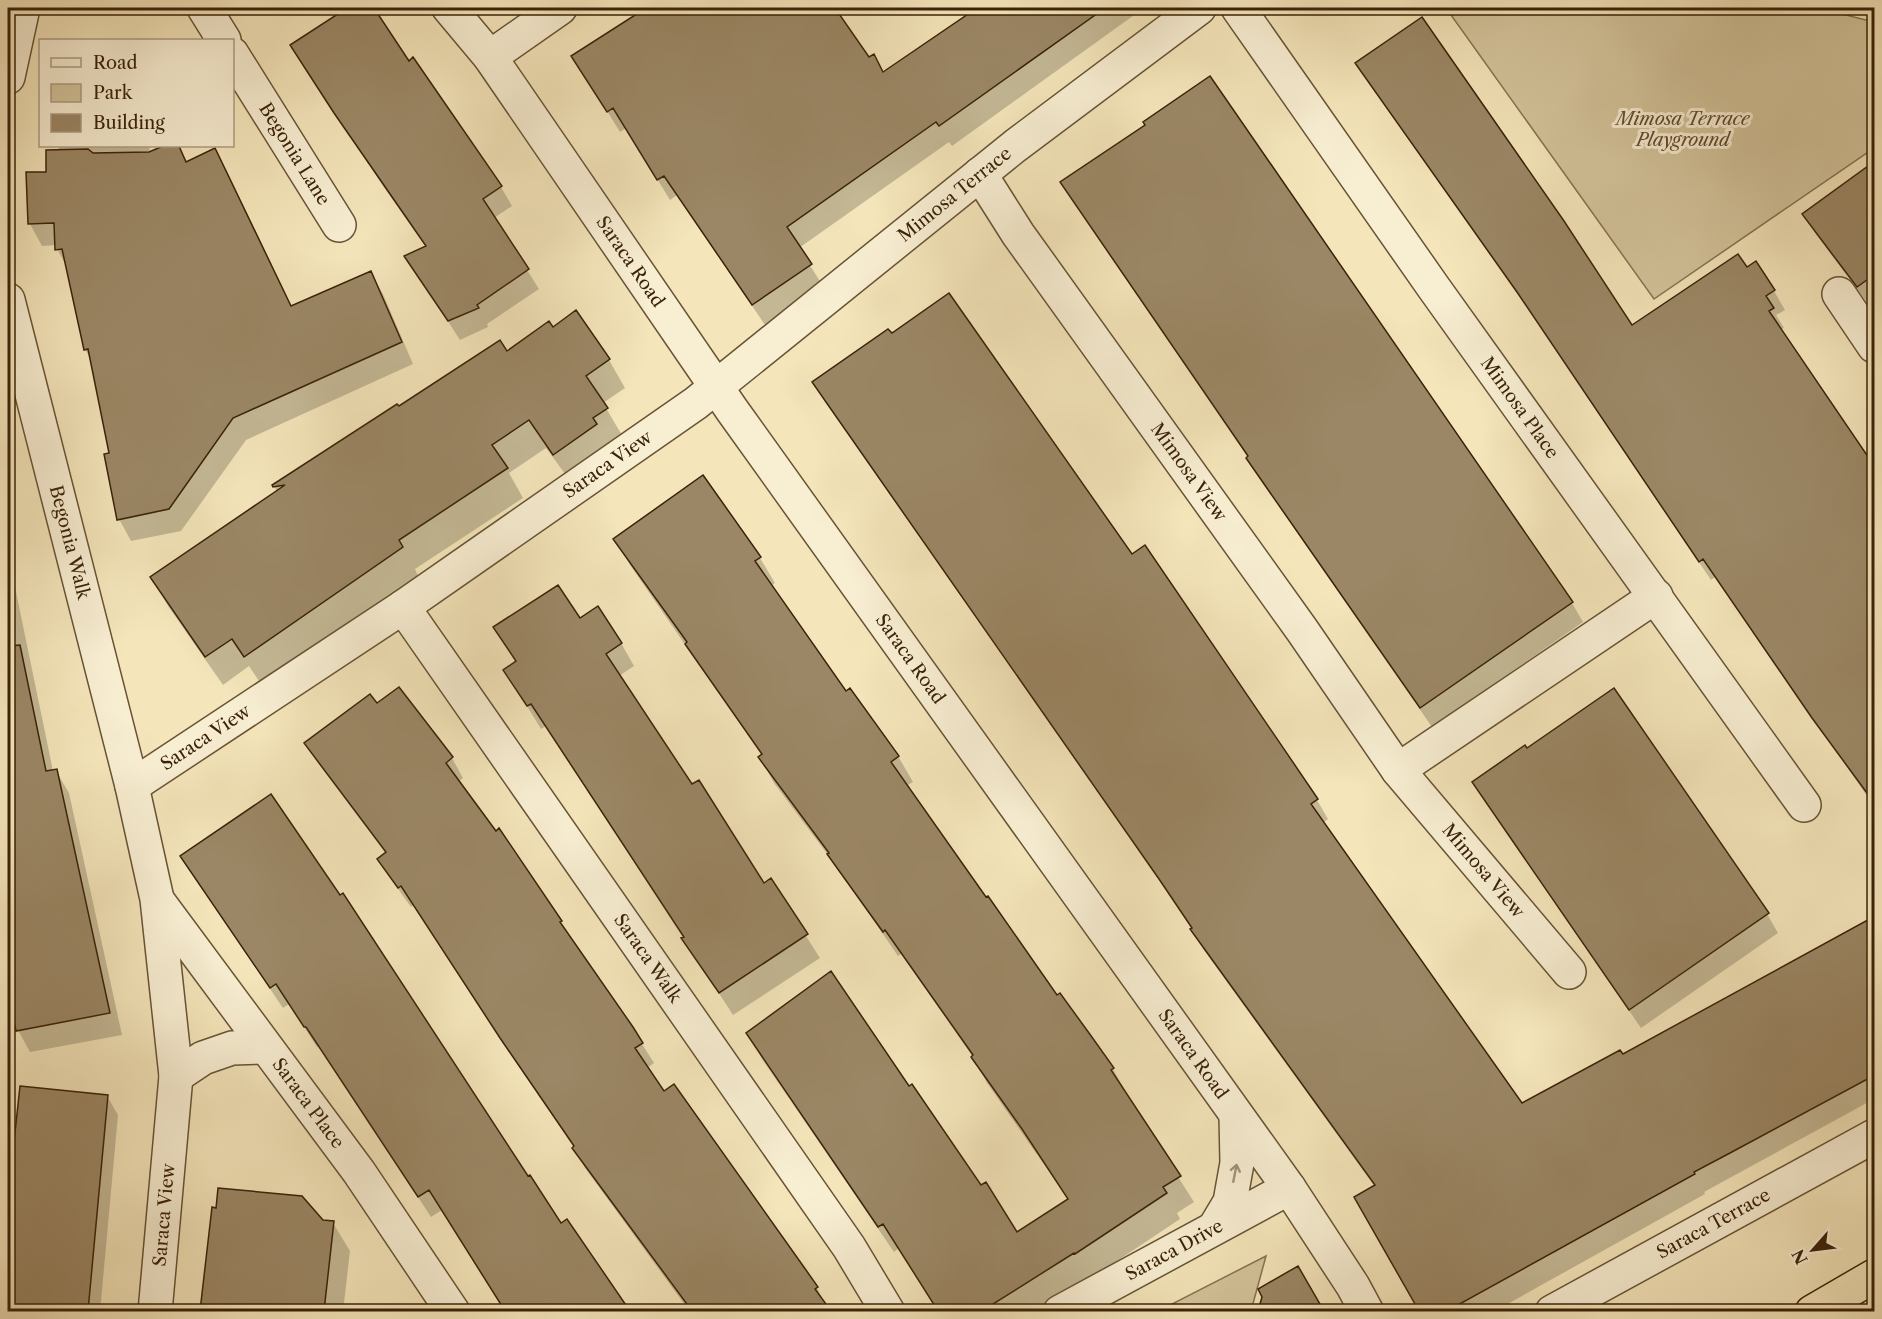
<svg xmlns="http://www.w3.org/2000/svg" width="1882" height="1319" viewBox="0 0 1882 1319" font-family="'Libre Caslon Text',serif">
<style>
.green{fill:#d4c49c;stroke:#877352;stroke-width:1.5}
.shadow{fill:#0003}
.building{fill:#9b8765;stroke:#3a2209;stroke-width:1.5}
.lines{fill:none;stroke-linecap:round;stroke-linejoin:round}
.minor-casing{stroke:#685335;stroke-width:36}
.highway-casing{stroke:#3a2209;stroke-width:36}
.minor{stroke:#f8eed2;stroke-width:33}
.highway{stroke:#f4e5ba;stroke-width:33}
.oneway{stroke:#a29278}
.labels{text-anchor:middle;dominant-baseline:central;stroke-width:6;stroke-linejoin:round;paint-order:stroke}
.park-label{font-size:18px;font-style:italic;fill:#604a2e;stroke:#f8eed2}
.street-label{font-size:18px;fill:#3a2209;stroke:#f8eed2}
</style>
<rect width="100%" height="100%" fill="#f4e5ba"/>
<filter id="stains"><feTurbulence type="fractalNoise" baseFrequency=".00333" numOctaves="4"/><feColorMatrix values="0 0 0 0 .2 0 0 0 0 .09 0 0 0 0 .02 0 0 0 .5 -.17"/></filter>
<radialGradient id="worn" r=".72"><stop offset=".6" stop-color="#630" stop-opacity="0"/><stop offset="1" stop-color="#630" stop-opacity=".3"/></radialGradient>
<path class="green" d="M1446,8H1818L1874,22V148L1654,299Z
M1266,1256L1251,1311H1173L1170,1305Z"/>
<path class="shadow" d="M349,8H372L408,63L413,60L501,187L512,206L494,218L539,289L487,324L488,327L460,340L406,256L426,247L383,186L292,45Z
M649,8H833L869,59L883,73L979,8H1144L952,146L949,142L799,248L823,286L765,325L677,195L670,200L626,128L620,132L573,56Z
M1357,63L1631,327L1746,269L1774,291L1785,310L1776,315L1784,328L1780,330L1874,471V806L1715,577L1711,580L1530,312L1368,82Z
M1210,78L1572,603L1583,622L1432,727L1259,478L1248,459L1249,458L1073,202L1062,183L1147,125Z
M59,146H150L149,153L166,146H178L188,163L215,150L227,172L292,307L370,272L383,294L413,364L246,440L181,531L131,541L119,519L110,455L91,360L85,349L67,267L57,249V245L42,246L30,224L48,173L58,151Z
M1874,163V301L1869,305L1815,233L1804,214Z
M552,329L609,360L625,388L603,403L623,437L571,482L546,448L509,473L523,498L415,569L418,576L261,684L249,666L223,685L168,606L152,578L277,492L274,485L398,409Z
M814,383L1132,556L1317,800L1328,819L1323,823L1522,1105L1623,1056L1874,918V1099L1704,1192L1705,1194L1493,1312H1421L1356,1197L1375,1187L1203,949L1193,929L1172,898L825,402Z
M615,539L760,558L775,583L771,586L846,693L898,756L913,782L906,786L1056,997L1113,1069L1127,1094L1126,1095L1194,1202L1177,1213L1180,1219L1090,1279L1089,1278L1036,1312H939L899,1248L894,1252L762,1059L748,1033L909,1088L980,1187L1017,1234L1069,1200L987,1083L973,1057L901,954L898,956L837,867L774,783L760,757L762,756L630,565Z
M8,553L53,771H56L69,793L122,1035L30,1052L18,1030L15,1019L8,1021Z
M580,621L621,643L634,666L619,676L692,786L764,885L770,880L820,958L733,1015L546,726L541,729L505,670L516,663L495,628Z
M399,689L452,758L463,778L458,782L495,833L499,830L570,939L632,1028L654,1063L647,1068L664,1094L817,1288L829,1312H690L585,1168L574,1148H575L513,1058L413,905L411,907L391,879L379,859L386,854L318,763L306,744L377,706Z
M1527,750L1767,914L1778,933L1641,1028L1485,802L1474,783Z
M182,857L528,1178L561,1225L567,1220L628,1312H506L442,1210L431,1217L319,1046L317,1047L289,1004L283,1008L194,877Z
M22,1088L107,1096L118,1115L100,1312H8V1208Z
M213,1209L333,1223L350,1251L343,1312H202Z
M1297,1269L1322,1312H1259L1264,1297Z"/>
<path class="building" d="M347,8H374L409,61L413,57L502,186L483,199L529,269L477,305L479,308L448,321L404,256L426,246L334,113L290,45Z
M646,8H835L869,57L874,54L883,72L977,8H1105L939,126L936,122L787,227L812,264L752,305L664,176L657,180L613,108L607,112L571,56Z
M1422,17L1564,221L1632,325L1738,254L1747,267L1756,261L1775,290L1766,296L1774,308L1769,311L1875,467V804L1812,718L1703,559L1699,562L1517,292L1355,63Z
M1210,76L1573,602L1420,708L1246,458L1248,456L1060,182L1145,125L1143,122Z
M163,146H179L186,162L215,148L291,306L371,271L402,342L233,418L169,509L117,520L104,454L109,453L88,349L84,350L62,249L55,250L54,223L28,224L26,172H46V150L88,149L93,153L149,152Z
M1875,161V274L1857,287L1802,214Z
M949,293L1132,554L1145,545L1318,799L1311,804L1522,1103L1620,1050L1623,1054L1875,916V1075L1730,1153L1694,1172L1695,1174L1447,1311H1419L1354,1197L1375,1185L1190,929L1192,928L1159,879L812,382L888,329L892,333Z
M576,310L610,359L586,376L608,408L593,418L597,424L553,455L529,420L492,445L508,468L399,540L403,547L244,657L232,639L205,657L150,577L285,485L273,487L272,485L397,404L399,406L500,340L507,351L549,321L553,327Z
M703,475L761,557L755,561L846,691L850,688L899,756L891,762L986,897L988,896L1057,995L1060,993L1089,1033L1114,1068L1111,1070L1181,1176L1163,1187L1167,1193L1075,1254L1074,1253L982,1311H938L883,1224L878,1227L746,1033L831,971L909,1086L912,1084L981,1185L986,1182L1017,1232L1068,1199L1022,1129L971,1057L973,1055L885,930L883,932L827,854L829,853L758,757L762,754L685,644L687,642L613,539Z
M558,585L580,618L598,606L622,643L606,654L692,784L699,780L764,883L771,878L808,934L719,993L681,938L684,937L531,704L527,706L503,670L516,661L493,627Z
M20,645L46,771L57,769L110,1013L16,1031L8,991V646Z
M399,687L453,757L446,763L496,831L499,828L562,921L560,922L633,1027L643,1043L635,1048L664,1091L674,1084L806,1270L818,1287L815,1289L831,1311H692L572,1148L574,1146L500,1038L401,886L398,888L377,859L386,852L304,743L370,694L377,703Z
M1614,688L1769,913L1629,1010L1472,782L1525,745L1527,748Z
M271,794L340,895L343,893L528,1176L530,1175L561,1223L567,1219L630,1311H505L429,1190L418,1197L306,1027H304L276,984L270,988L180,856Z
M20,1086L108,1095L88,1311H8V1197Z
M218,1188L302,1196L323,1220L334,1221L324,1311H200L212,1207L216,1208Z
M1298,1266L1324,1311H1258L1262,1297L1258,1289Z"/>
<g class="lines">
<defs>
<g id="minor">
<path d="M204,8L224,40"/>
<path id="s1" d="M449,8L490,57L732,410L1289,1188L1353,1286L1367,1312"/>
<path id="s2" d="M1238,8L1434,288L1804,805"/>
<path id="s3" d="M232,54L339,225"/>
<path d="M490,57L560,8"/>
<path d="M8,77L23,8"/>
<path id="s4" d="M980,174L1018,234L1302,630L1398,770L1569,972"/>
<path d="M1839,294L1874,346"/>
<path id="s5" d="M8,300L132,786L157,899L176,1076L155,1312"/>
<path id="s6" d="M403,607L849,1247L888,1312"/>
<path d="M1398,770L1656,596"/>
<path id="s7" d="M132,786L403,607L696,403L1015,146L1199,8"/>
<path id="s8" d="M158,901L359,1172L453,1312"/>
<path d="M176,1076L203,1058L232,1048L264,1047"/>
<path d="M1215,1227L1230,1202L1237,1163L1236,1115"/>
<path id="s9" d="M1060,1312L1289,1188"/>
<path id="s10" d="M1552,1312L1874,1136"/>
</g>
<path id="highway" d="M1812,1312L1874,1276"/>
</defs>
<use href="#minor" class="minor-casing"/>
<use href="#highway" class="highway-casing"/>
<use href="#minor" class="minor"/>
<use href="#highway" class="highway"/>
</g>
<defs><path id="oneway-shaft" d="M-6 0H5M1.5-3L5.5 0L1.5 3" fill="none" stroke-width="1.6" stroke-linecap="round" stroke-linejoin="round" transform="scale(1.5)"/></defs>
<use class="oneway" href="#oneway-shaft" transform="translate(1235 1173) rotate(-79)"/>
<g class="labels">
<g class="park-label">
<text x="1683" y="119">Mimosa Terrace<tspan x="1683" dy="21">Playground</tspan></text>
</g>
<g class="street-label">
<text stroke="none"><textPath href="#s3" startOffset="118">Begonia Lane</textPath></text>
<text stroke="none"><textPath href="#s7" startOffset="1014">Mimosa Terrace</textPath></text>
<text stroke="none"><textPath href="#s1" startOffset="312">Saraca Road</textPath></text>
<text stroke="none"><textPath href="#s2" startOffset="489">Mimosa Place</textPath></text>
<text stroke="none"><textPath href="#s7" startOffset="574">Saraca View</textPath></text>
<text stroke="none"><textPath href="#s4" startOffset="364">Mimosa View</textPath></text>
<text stroke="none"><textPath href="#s5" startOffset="250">Begonia Walk</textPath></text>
<text stroke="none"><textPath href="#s1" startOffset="798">Saraca Road</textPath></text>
<text stroke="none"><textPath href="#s7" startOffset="88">Saraca View</textPath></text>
<text stroke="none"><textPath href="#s4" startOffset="860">Mimosa View</textPath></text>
<text stroke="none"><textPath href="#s6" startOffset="428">Saraca Walk</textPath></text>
<text stroke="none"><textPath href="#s1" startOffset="1284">Saraca Road</textPath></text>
<text stroke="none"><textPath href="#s8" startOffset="252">Saraca Place</textPath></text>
<text transform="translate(164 1215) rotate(-85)">Saraca View</text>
<text stroke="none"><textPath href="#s10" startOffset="184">Saraca Terrace</textPath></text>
<text stroke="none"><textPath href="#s9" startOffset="130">Saraca Drive</textPath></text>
</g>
</g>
<rect width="1882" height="1319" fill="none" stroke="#f4e5ba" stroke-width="30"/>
<rect x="9" y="9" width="1864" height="1301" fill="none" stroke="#3a2209" stroke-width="3"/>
<rect x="15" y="15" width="1852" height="1289" fill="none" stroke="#3a2209" stroke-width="1.5"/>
<rect x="39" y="39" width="195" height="108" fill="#f8eed2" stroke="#ac9c82" stroke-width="1.5"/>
<rect x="51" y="58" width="30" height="9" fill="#f8eed2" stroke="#ac9c82" stroke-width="1.5"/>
<text x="93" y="69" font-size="18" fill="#3a2209">Road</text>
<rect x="51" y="84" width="30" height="18" fill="#d4c49c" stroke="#ac9c82" stroke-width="1.5"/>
<text x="93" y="99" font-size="18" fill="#3a2209">Park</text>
<rect x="51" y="114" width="30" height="18" fill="#9b8765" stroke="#ac9c82" stroke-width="1.5"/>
<text x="93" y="129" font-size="18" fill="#3a2209">Building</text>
<g transform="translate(1813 1250) rotate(242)" stroke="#f8eed2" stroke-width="4.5" paint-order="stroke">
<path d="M0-4.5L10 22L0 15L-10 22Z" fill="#3a2209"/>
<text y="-9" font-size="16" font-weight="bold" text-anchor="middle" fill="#3a2209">N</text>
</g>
<rect width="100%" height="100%" filter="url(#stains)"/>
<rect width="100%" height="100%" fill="url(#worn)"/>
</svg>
